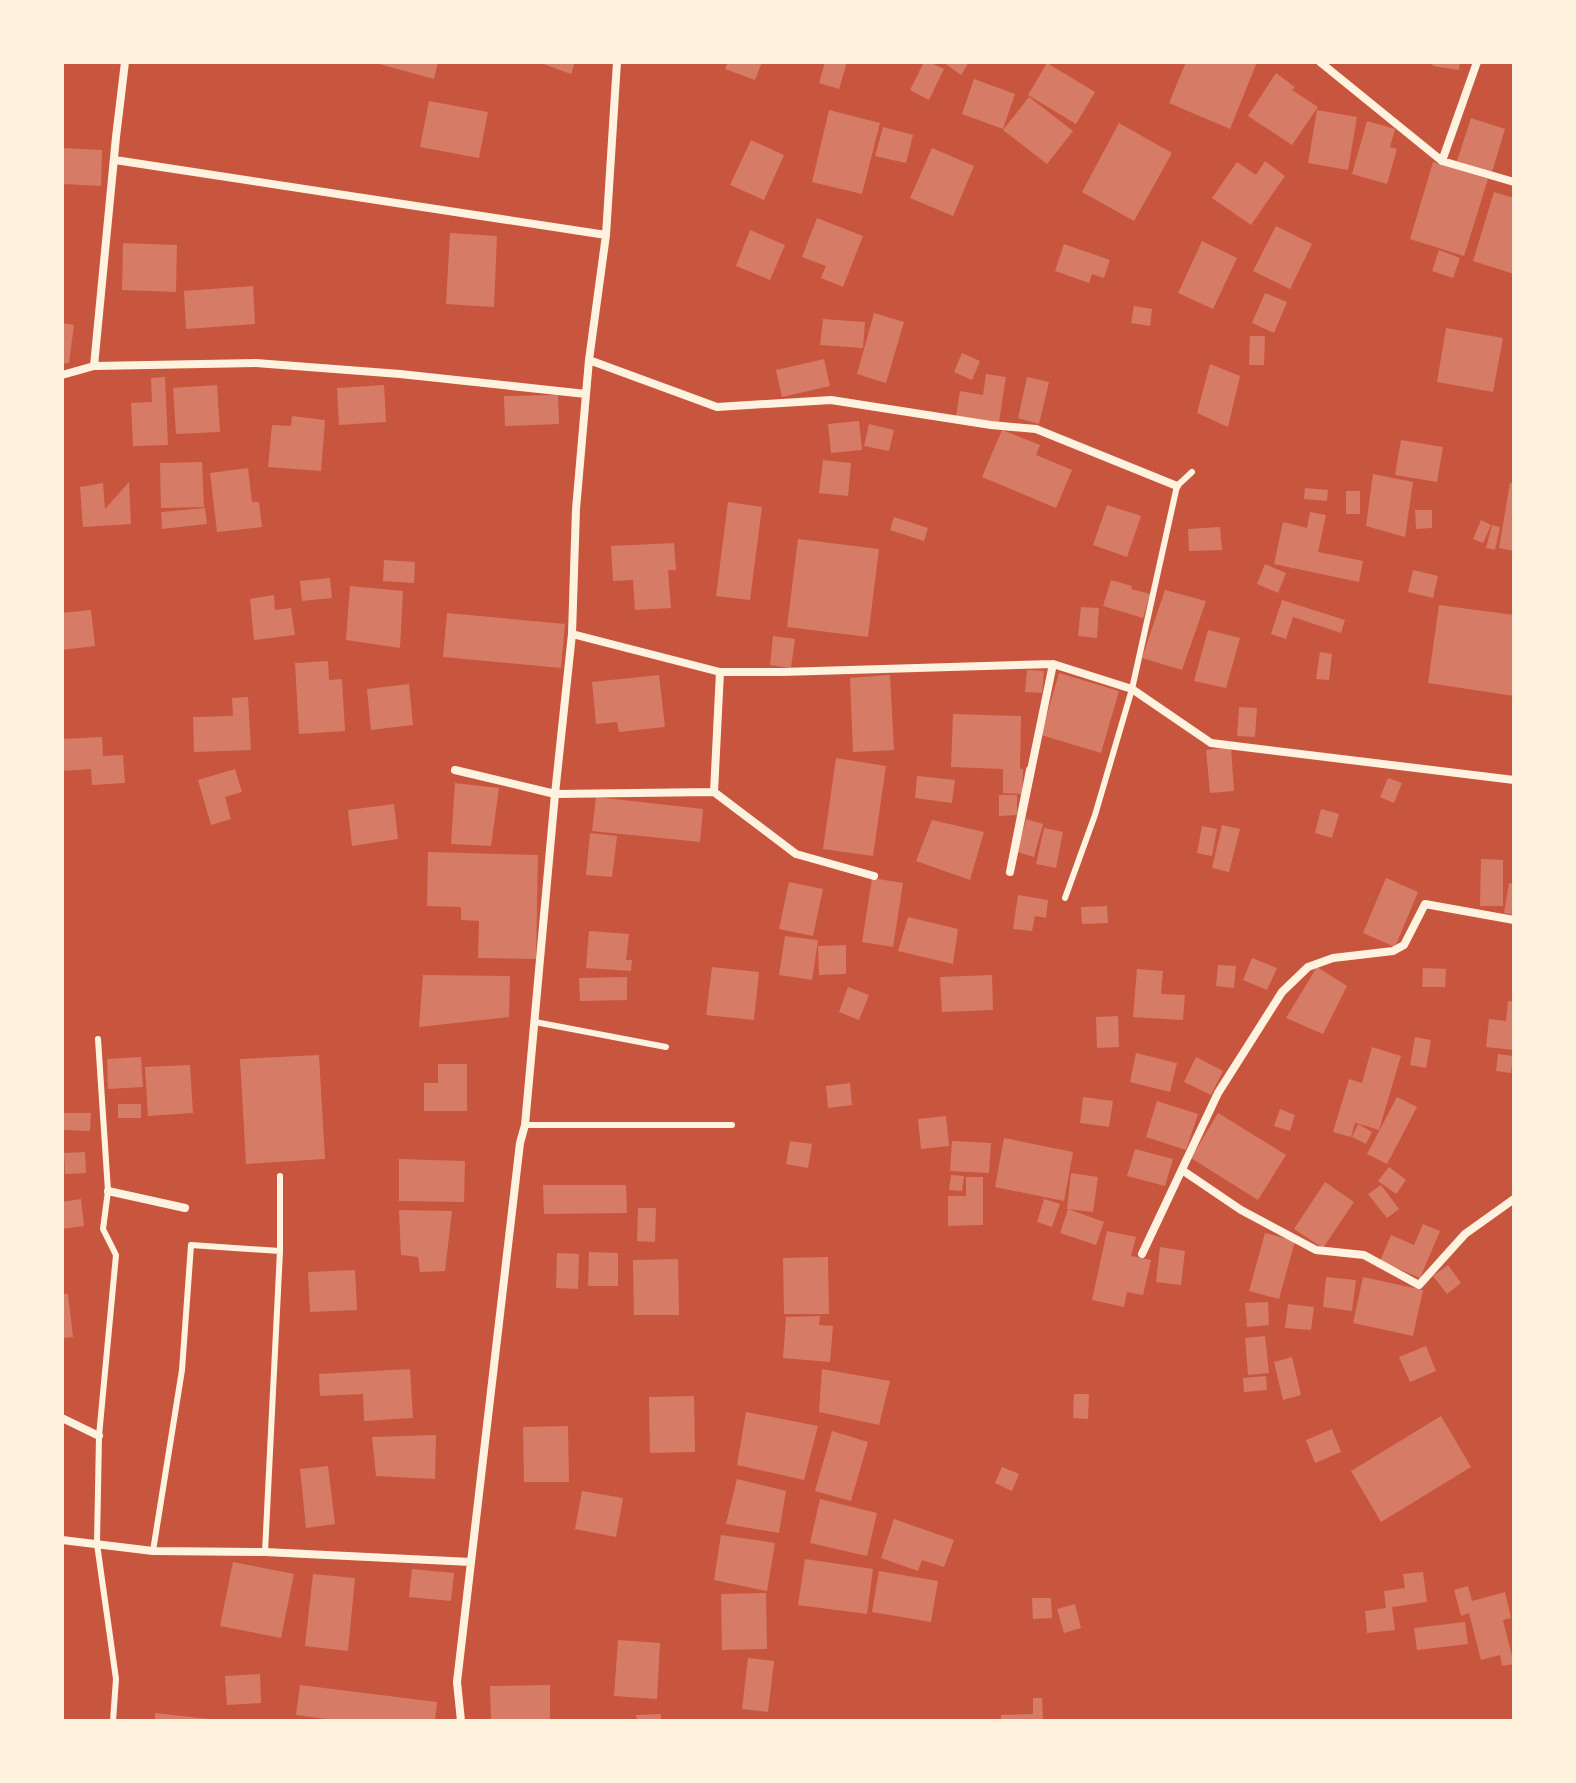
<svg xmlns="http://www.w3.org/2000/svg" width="1576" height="1783" viewBox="0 0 1576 1783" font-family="'Varela Round',sans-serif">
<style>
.building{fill:#d67c66}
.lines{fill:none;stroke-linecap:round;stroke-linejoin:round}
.service{stroke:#fff3e0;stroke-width:6}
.minor{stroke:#fff3e0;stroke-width:8}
</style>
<rect width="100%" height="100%" fill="#c8553d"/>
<path class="building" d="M372,62H438L434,79Z
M538,62H575L571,74Z
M728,62H762L755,80L725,69Z
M825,62H847L839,89L819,83Z
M924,62H929L944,69L929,100L910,90Z
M943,62H969L961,75Z
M1186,62H1257L1230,129L1169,103Z
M1431,62H1460L1459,70L1433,66Z
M1047,63L1095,92L1076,124L1028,95Z
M1276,73L1295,87L1292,90L1318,107L1292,145L1248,116Z
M974,79L1015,94L1003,129L962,114Z
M1029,97L1073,131L1047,164L1003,130Z
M429,101L488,112L479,158L420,147Z
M829,110L880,123L862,194L812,182Z
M1317,110L1357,117L1348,170L1308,163Z
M1471,118L1505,129L1492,172L1457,161Z
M1367,121L1395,129L1390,147L1397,149L1387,184L1352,174Z
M1119,123L1172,153L1134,221L1082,192Z
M883,127L913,135L906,163L875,156Z
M751,140L784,155L764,200L730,185Z
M62,148L102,150L101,186L62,184Z
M932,148L974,166L953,216L910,198Z
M1265,161L1285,176L1251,225L1212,198L1237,162L1256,175Z
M1433,162L1488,179L1464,256L1410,239Z
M1494,192L1514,198V274L1473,261Z
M817,218L863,236L843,287L821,278L826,266L802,257Z
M1276,226L1312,244L1290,289L1253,271Z
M750,230L785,245L770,280L736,266Z
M450,233L497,236L494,307L446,304Z
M1202,241L1237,258L1213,309L1178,293Z
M123,243L177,245L176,292L122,290Z
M1064,244L1110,260L1104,278L1092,274L1089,283L1055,271Z
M1439,250L1460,258L1453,278L1432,271Z
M253,286L255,324L186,329L184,291Z
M1265,293L1287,302L1274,333L1252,323Z
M1134,306L1152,309L1150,326L1131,323Z
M874,313L904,322L886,383L857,374Z
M823,319L865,322L863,348L820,345Z
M62,323L74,325L69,363L62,364Z
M1446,328L1503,338L1493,392L1437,382Z
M1250,336H1265L1264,365H1249Z
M962,353L980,361L972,380L954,372Z
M824,359L830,386L782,397L776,370Z
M1210,364L1240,376L1228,427L1197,413Z
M986,374L1006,377L999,422L956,416L960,391L983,395Z
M165,377L168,445L133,446L131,403L152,402L151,378Z
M1027,377L1049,382L1039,424L1018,418Z
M217,385L220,432L176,434L173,388Z
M384,385L386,422L339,425L337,388Z
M558,395L559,424L505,426L504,396Z
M292,416L325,420L321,471L268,467L272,425L291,426Z
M859,421L862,450L831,453L828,424Z
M869,424L894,430L889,451L864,446Z
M1002,430L1040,445L1036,455L1072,470L1056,508L982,477Z
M1401,440L1443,447L1437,482L1395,475Z
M823,460L851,463L848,496L819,493Z
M202,462L204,507L161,508L160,463Z
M248,468L252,502H259L262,527L217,532L210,473Z
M1373,474L1413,482L1405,537L1366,526Z
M129,482L131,524L83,527L80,487L103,483L105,509Z
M1510,483L1514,484V551L1499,548Z
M1305,488L1328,490L1327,501L1304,499Z
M1346,491H1360V514H1346Z
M728,502L762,507L750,600L716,596Z
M1107,505L1141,516L1127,557L1093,545Z
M205,508L207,524L162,529L161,512Z
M1415,510H1432V528L1416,529Z
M1310,512L1326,515L1318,552L1363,561L1359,582L1274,564L1283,522L1307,528Z
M894,517L928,528L924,541L890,530Z
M1481,520L1491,525L1483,543L1473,539Z
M1492,525L1500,527L1495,550L1486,548Z
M1220,527L1222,550L1189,551L1188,529Z
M798,539L879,549L868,637L787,627Z
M674,543L676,570H668L671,608L635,610L633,580L613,581L611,546Z
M384,560L415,562L414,583L383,581Z
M1265,564L1286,573L1278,593L1257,584Z
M1413,570L1438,576L1433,598L1408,592Z
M330,578L332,598L302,601L300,581Z
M1111,580L1132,586L1131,589L1150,594L1143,618L1103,606Z
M350,586L403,591L400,648L346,640Z
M1165,590L1206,601L1182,670L1142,658Z
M274,595L275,610L291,608L295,635L254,640L250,599Z
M1282,600L1345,620L1341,633L1293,617L1286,639L1271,634Z
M1439,605L1514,615V696L1428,683Z
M1081,607L1099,608L1097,638L1078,636Z
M91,610L95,646L62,650V613Z
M447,613L565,624L561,668L443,657Z
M1208,630L1240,638L1226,688L1194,681Z
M773,636L795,639L791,668L770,665Z
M1320,652L1332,654L1329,680L1316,679Z
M328,661L329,680L342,679L345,731L299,734L295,663Z
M1027,670L1044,671L1042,693L1025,692Z
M1059,673L1119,691L1101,753L1041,735Z
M659,675L665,727L619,732L617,722L596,724L592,682Z
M890,675L894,750L853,752L850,678Z
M409,684L413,725L371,730L367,689Z
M248,697L251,750L194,752L193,717L233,716L232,698Z
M1239,707L1257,708L1255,737L1237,736Z
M953,714L1021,716L1020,769H1023L1022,794L1003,793V769L951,767Z
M102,737L103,756L123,755L125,783L92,785L91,769L62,771V739Z
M1231,747L1234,791L1210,793L1206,750Z
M836,758L886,766L873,856L823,849Z
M235,769L242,792L225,797L231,819L211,825L198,780Z
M917,776L955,780L952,803L915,798Z
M1388,778L1402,783L1394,803L1380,797Z
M455,783L499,788L491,846L451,844Z
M999,795H1017V815L999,816Z
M596,797L703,809L700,842L592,831Z
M394,804L398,839L352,846L348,810Z
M1321,809L1339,814L1332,838L1315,833Z
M1026,819L1043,824L1034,857L1017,852Z
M932,820L984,832L970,880L916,861Z
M1222,825L1240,829L1229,872L1212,868Z
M1202,826L1217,829L1212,856L1197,853Z
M1044,828L1063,832L1056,868L1036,864Z
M590,833L617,836L612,877L586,875Z
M428,852L538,855L536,959L478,958L479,921L461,920V907L427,906Z
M1481,859L1503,860V906H1480Z
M872,878L903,883L893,947L862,942Z
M1386,878L1418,892L1395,947L1363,933Z
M789,882L823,889L813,936L779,929Z
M1509,883L1514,884V915L1504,913Z
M1018,895L1048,900L1046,918L1035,916L1032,931L1013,929Z
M1107,906L1108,923L1082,924L1081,907Z
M908,917L958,929L953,964L898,951Z
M589,931L629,934L626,960H632L631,971L586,968Z
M785,936L818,940L812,980L779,975Z
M846,945V974L819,975L818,946Z
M1252,958L1277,968L1267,990L1243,980Z
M1218,965L1236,966L1234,988L1216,986Z
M712,967L759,972L754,1020L706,1015Z
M1317,967L1347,986L1323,1034L1286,1018Z
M1423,968L1446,969L1445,987H1422Z
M1137,969L1163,971L1161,994L1185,995L1183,1020L1133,1017Z
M423,975L510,976L509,1017L419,1027Z
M992,975L993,1010L942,1012L940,977Z
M627,977V1000L580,1001L579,978Z
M848,987L869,995L859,1020L839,1012Z
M1508,1001L1514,1002V1050L1486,1047L1489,1019L1506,1021Z
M1118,1016L1119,1047L1097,1048L1096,1017Z
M1415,1037L1431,1040L1426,1068L1410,1065Z
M1372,1047L1401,1056L1379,1130L1353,1122L1355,1123L1351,1137L1333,1132L1349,1079L1362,1083Z
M1136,1053L1177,1063L1170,1092L1130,1082Z
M1498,1054L1513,1056L1511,1073L1496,1071Z
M319,1055L325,1159L246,1164L240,1059Z
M141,1057L143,1087L108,1089L107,1059Z
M1196,1057L1223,1071L1211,1095L1184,1082Z
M438,1064H467V1111H424V1083H438Z
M190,1065L193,1113L148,1116L145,1067Z
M850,1083L852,1105L828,1108L826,1086Z
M1083,1097L1113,1101L1109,1127L1080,1123Z
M1397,1097L1417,1107L1387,1164L1367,1154Z
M1157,1101L1198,1114L1186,1150L1146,1137Z
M118,1104H141V1118H118Z
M1280,1109L1295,1115L1290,1131L1274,1126Z
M62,1113H91L90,1131L62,1130Z
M1218,1113L1286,1155L1258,1200L1191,1158Z
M946,1116L949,1146L921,1149L918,1119Z
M1358,1124L1372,1132L1366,1144L1352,1137Z
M1004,1138L1073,1152L1064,1201L995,1187Z
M790,1141L812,1144L808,1168L786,1164Z
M952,1141L991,1143L989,1173L950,1171Z
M1135,1149L1173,1159L1165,1186L1127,1176Z
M85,1152L86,1173L65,1174L64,1153Z
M399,1159L465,1161L464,1202L399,1201Z
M1389,1167L1406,1180L1396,1194L1378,1181Z
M1071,1173L1098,1177L1093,1212L1067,1209Z
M951,1175L964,1176L962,1191L949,1190Z
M966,1177H983V1225L948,1226V1196H966Z
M1325,1182L1354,1202L1323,1248L1294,1229Z
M543,1185H626L627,1213L544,1214Z
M1381,1185L1399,1209L1387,1218L1368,1194Z
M81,1199L84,1226L62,1229V1202Z
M1044,1199L1060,1204L1052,1227L1037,1222Z
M638,1208H656L655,1242L637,1241Z
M1068,1209L1104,1222L1096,1245L1060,1233Z
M399,1210L452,1211L445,1271L420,1272L418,1257L401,1255Z
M1423,1224L1440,1231L1420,1278L1380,1261L1391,1235L1414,1245Z
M1107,1231L1136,1237L1131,1256L1151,1260L1143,1295L1127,1292L1124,1307L1092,1300Z
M1265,1233L1295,1241L1279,1299L1249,1291Z
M1160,1247L1185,1251L1181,1285L1156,1282Z
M589,1252L618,1253V1286H588Z
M557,1253L579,1254L578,1289L556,1288Z
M828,1257L829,1314H784L783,1258Z
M678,1259L679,1315H634L633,1260Z
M1448,1265L1461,1283L1447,1294L1433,1276Z
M355,1270L357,1310L310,1312L308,1272Z
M1326,1277L1356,1280L1352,1311L1323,1307Z
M1363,1277L1423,1290L1413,1336L1353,1323Z
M62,1294H68L73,1337L62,1338Z
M1268,1302L1269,1325L1247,1327L1245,1303Z
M1288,1304L1314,1307L1311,1330L1285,1328Z
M820,1316L819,1325L833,1326L830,1362L783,1358L786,1317Z
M1265,1336L1269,1373L1248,1375L1245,1338Z
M1426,1346L1436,1371L1410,1382L1399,1357Z
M1292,1357L1301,1395L1283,1400L1274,1362Z
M410,1369L413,1418L364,1421L363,1394L320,1396L319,1374Z
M822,1369L890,1381L879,1425L819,1412Z
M1266,1376L1267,1390L1244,1392L1243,1378Z
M1074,1394H1089L1088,1419L1073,1418Z
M694,1396L695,1452L650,1453L649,1397Z
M746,1412L818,1426L804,1480L737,1465Z
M1441,1416L1471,1467L1381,1522L1351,1471Z
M568,1426L569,1482H524L523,1427Z
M1332,1429L1341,1452L1315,1463L1306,1440Z
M832,1431L868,1442L851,1501L815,1491Z
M436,1435L435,1479L376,1476L372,1437Z
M328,1466L335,1524L306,1528L300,1469Z
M1002,1467L1019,1474L1012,1491L995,1483Z
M737,1479L786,1491L779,1533L726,1524Z
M582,1491L623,1498L616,1537L575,1529Z
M820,1499L877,1513L867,1556L810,1543Z
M894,1519L954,1540L944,1567L922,1560L918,1571L881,1558Z
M721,1535L775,1543L767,1591L714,1580Z
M805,1559L873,1569L867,1614L798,1605Z
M233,1562L294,1574L281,1638L220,1626Z
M412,1569L454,1573L451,1601L409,1597Z
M879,1571L938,1581L931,1622L872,1612Z
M1423,1572L1427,1602L1392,1607L1395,1630L1367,1633L1365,1611L1386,1608L1384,1591L1405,1588L1403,1574Z
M313,1574L355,1578L348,1651L305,1646Z
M1468,1586L1472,1601L1505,1592L1511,1618L1503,1620L1514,1664L1502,1666L1500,1655L1481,1660L1469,1613L1461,1616L1454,1590Z
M766,1593L767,1649L722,1650L721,1594Z
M1032,1598H1051L1052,1618L1033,1619Z
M1075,1604L1081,1628L1064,1633L1057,1609Z
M1465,1622L1468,1644L1417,1650L1414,1628Z
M618,1640L660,1643L657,1699L614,1696Z
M748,1658L774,1661L768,1712L742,1709Z
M260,1674L261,1703L227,1705L225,1676Z
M300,1685L437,1702L435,1721H343L296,1715Z
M550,1685V1721H491L490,1686Z
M1033,1698H1042L1043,1721H1001V1715L1033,1714Z
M155,1713L209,1719V1721H155Z
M661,1714V1721H637L636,1715Z"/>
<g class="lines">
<path class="service" d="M1065,898L1095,815L1132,689L1177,486L1192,472
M535,1022L666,1047
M98,1039L108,1191L103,1229L116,1255L99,1436L97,1544L116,1679L113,1721
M525,1125H732
M153,1551L182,1370L191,1245L280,1251
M265,1552L280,1251V1176"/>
<path class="minor" d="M125,62L116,137L94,366L256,363L400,374L586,394
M1320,62L1442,161L1514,182
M115,160L606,235
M1442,161L1477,62
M589,360L717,407L831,400L991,425L1036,429L1177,486
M62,375L94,366
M572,634L720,672H782L1053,664L1132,689L1211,743L1514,780
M455,770L555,794L714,792L720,672
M1030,770L1010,872L1053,664
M714,792L796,854L874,876
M1182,1170L1241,1210L1316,1250L1364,1255L1419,1285L1465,1234L1514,1199
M108,1191L185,1208
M1142,1254L1218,1093L1282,992L1308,967L1333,958L1393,951L1404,945L1425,904L1514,920
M62,1418L99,1436
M62,1540L153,1551L265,1552L471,1562
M461,1721L457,1682L520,1143L525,1125L555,794L572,634L576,509L589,360L606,235L617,62"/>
</g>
<rect width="1576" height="1783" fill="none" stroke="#fff3e0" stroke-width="128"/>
</svg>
